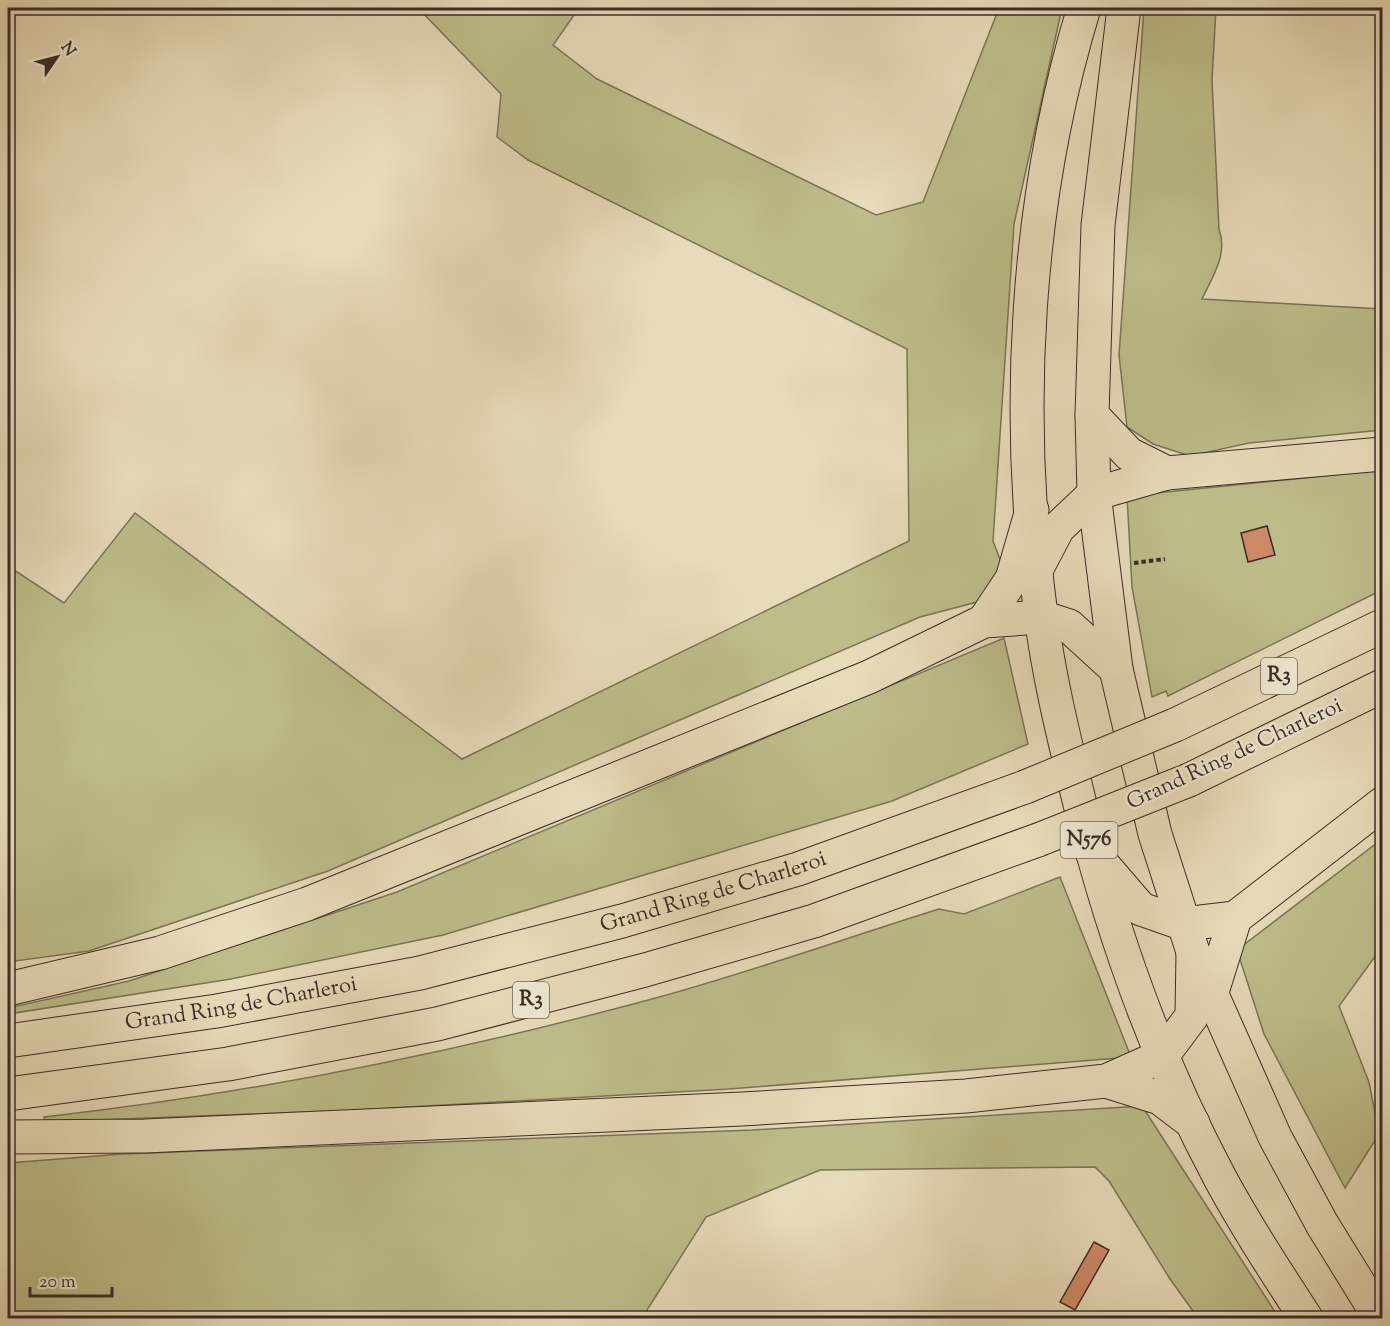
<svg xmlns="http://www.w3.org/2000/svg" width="1390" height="1326" viewBox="0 0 1390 1326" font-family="'Sorts Mill Goudy',serif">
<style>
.green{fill:#bebd8a;stroke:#7c7458;stroke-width:1.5}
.building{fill:#ce8a68;stroke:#392c27;stroke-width:1.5}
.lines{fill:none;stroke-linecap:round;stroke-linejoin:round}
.major-casing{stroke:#392c27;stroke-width:35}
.highway-casing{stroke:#392c27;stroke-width:35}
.path{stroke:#392c27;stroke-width:4;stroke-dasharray:4.5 3;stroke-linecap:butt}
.major{stroke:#e8dbb9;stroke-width:33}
.highway{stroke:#e8dbb9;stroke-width:33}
.highway-bridge-casing{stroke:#392c27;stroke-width:35;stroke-linecap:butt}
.highway-bridge{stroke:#e8dbb9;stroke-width:33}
.labels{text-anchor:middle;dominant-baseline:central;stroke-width:4.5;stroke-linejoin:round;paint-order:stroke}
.shield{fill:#f0e8d2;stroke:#70645a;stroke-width:1.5}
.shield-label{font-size:21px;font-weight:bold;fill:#392c27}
.street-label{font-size:22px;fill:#392c27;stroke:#f0e8d2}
</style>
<rect width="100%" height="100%" fill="#e8dbb9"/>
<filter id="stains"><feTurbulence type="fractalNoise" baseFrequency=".00333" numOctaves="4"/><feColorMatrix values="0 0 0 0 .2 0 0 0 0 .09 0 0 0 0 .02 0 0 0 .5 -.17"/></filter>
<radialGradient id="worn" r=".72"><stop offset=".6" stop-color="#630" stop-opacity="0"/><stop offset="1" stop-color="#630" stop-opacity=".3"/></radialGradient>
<path class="green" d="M418,8H579L553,45L597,79L876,215L923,202L999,8H1062L1014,224L993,541L1001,562L997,576L977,602L920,617L328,871L89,951L8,962V566L64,603L135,513L462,759L909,541L907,349L528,160L497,137L501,94Z
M1144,8H1216L1212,80L1219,229C1228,254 1213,276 1202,299L1382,309V430L1249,443L1190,456L1153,444L1127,427L1119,355Z
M1382,470V590L1168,696L1166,691L1152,697L1132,587L1127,496Z
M1004,638L1028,744L892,801L443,935L231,979L8,1014V1008L129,981L397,892Z
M1382,839V947L1339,1006L1369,1082L1379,1134L1345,1188L1264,1034L1237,950Z
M1060,877L1131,1057L729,1089L355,1110L46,1122L44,1117C249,1094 452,1053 652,999C748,973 843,939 939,909L964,914Z
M1142,1106L1279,1318H1198L1170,1279L1109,1181L1095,1167L820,1170L706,1217L642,1318H8V1163L122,1154L752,1130Z"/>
<path class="building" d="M1267,526L1275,555L1248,562L1241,533Z
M1094,1242L1109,1250L1075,1310L1060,1302Z"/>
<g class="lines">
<defs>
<path id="major" d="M1084,8C1025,202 1014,414 1041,615C1049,679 1065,742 1080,804C1112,933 1157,1060 1220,1178C1246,1226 1276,1272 1306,1318
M1124,8L1098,225L1092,415L1094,494L1116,669L1155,834L1193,952L1275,1137L1322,1224L1380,1318"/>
<g id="highway">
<path d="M1092,415L1129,454L1167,473"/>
<path d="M1036,570L1058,528L1094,494L1167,473L1382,454"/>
<path d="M984,621L1012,579L1032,510"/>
<path d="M1175,725L1382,626"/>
<path d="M1189,780L1382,686"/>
<path d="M1092,852L1141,909L1184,924L1235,918L1382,804"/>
<path d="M8,989L160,953L307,904L869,677L984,621L1041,617L1069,626L1116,669"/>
<path d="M1211,995L1235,918"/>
<path id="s1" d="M8,1041L217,1011L420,973L622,921L798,869L1025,787"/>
<path d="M1106,1081L1160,1098L1193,1123"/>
<path d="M8,1094L228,1064L437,1024L645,970L814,921L1038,840"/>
<path d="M8,1137L145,1136L742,1109L966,1096L1106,1081L1162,1056L1192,1016L1193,952"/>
</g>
</defs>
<use href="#major" class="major-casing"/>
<use href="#highway" class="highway-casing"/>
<path class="path" d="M1134,563L1165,559"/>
<use href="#major" class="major"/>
<use href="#highway" class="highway"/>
<defs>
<path id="highway-bridge" d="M1025,787L1175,725
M1038,840L1189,780"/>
</defs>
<use href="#highway-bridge" class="highway-bridge-casing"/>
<use href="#highway-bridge" class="highway-bridge"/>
</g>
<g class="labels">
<g class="shield">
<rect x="1261" y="658" width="36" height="36" rx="4.5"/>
<rect x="1060.5" y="822" width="57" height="36" rx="4.5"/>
<rect x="513" y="982" width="36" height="36" rx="4.5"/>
</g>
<g class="shield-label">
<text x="1279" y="676">R3</text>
<text x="1089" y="840">N576</text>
<text x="531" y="1000">R3</text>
</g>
<g class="street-label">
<text transform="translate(1235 755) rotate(-25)">Grand Ring de Charleroi</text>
<text stroke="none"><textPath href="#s1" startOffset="722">Grand Ring de Charleroi</textPath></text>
<text stroke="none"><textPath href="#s1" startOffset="236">Grand Ring de Charleroi</textPath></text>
</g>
</g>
<rect width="1390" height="1326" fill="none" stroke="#e8dbb9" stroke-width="30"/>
<rect x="9" y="9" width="1372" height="1308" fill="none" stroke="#392c27" stroke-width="3"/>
<rect x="15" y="15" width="1360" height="1296" fill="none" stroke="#392c27" stroke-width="1.5"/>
<g transform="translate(57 57) rotate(55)" stroke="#f0e8d2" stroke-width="4.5" paint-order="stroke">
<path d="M0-4.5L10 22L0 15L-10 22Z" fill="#392c27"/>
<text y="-9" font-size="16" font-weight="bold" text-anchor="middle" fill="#392c27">N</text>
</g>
<path d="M30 1287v9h82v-9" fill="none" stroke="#392c27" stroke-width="3"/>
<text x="39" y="1287" font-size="18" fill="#392c27" stroke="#f0e8d2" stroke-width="4.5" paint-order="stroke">20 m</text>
<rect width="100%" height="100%" filter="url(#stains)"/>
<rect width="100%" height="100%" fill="url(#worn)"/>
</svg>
